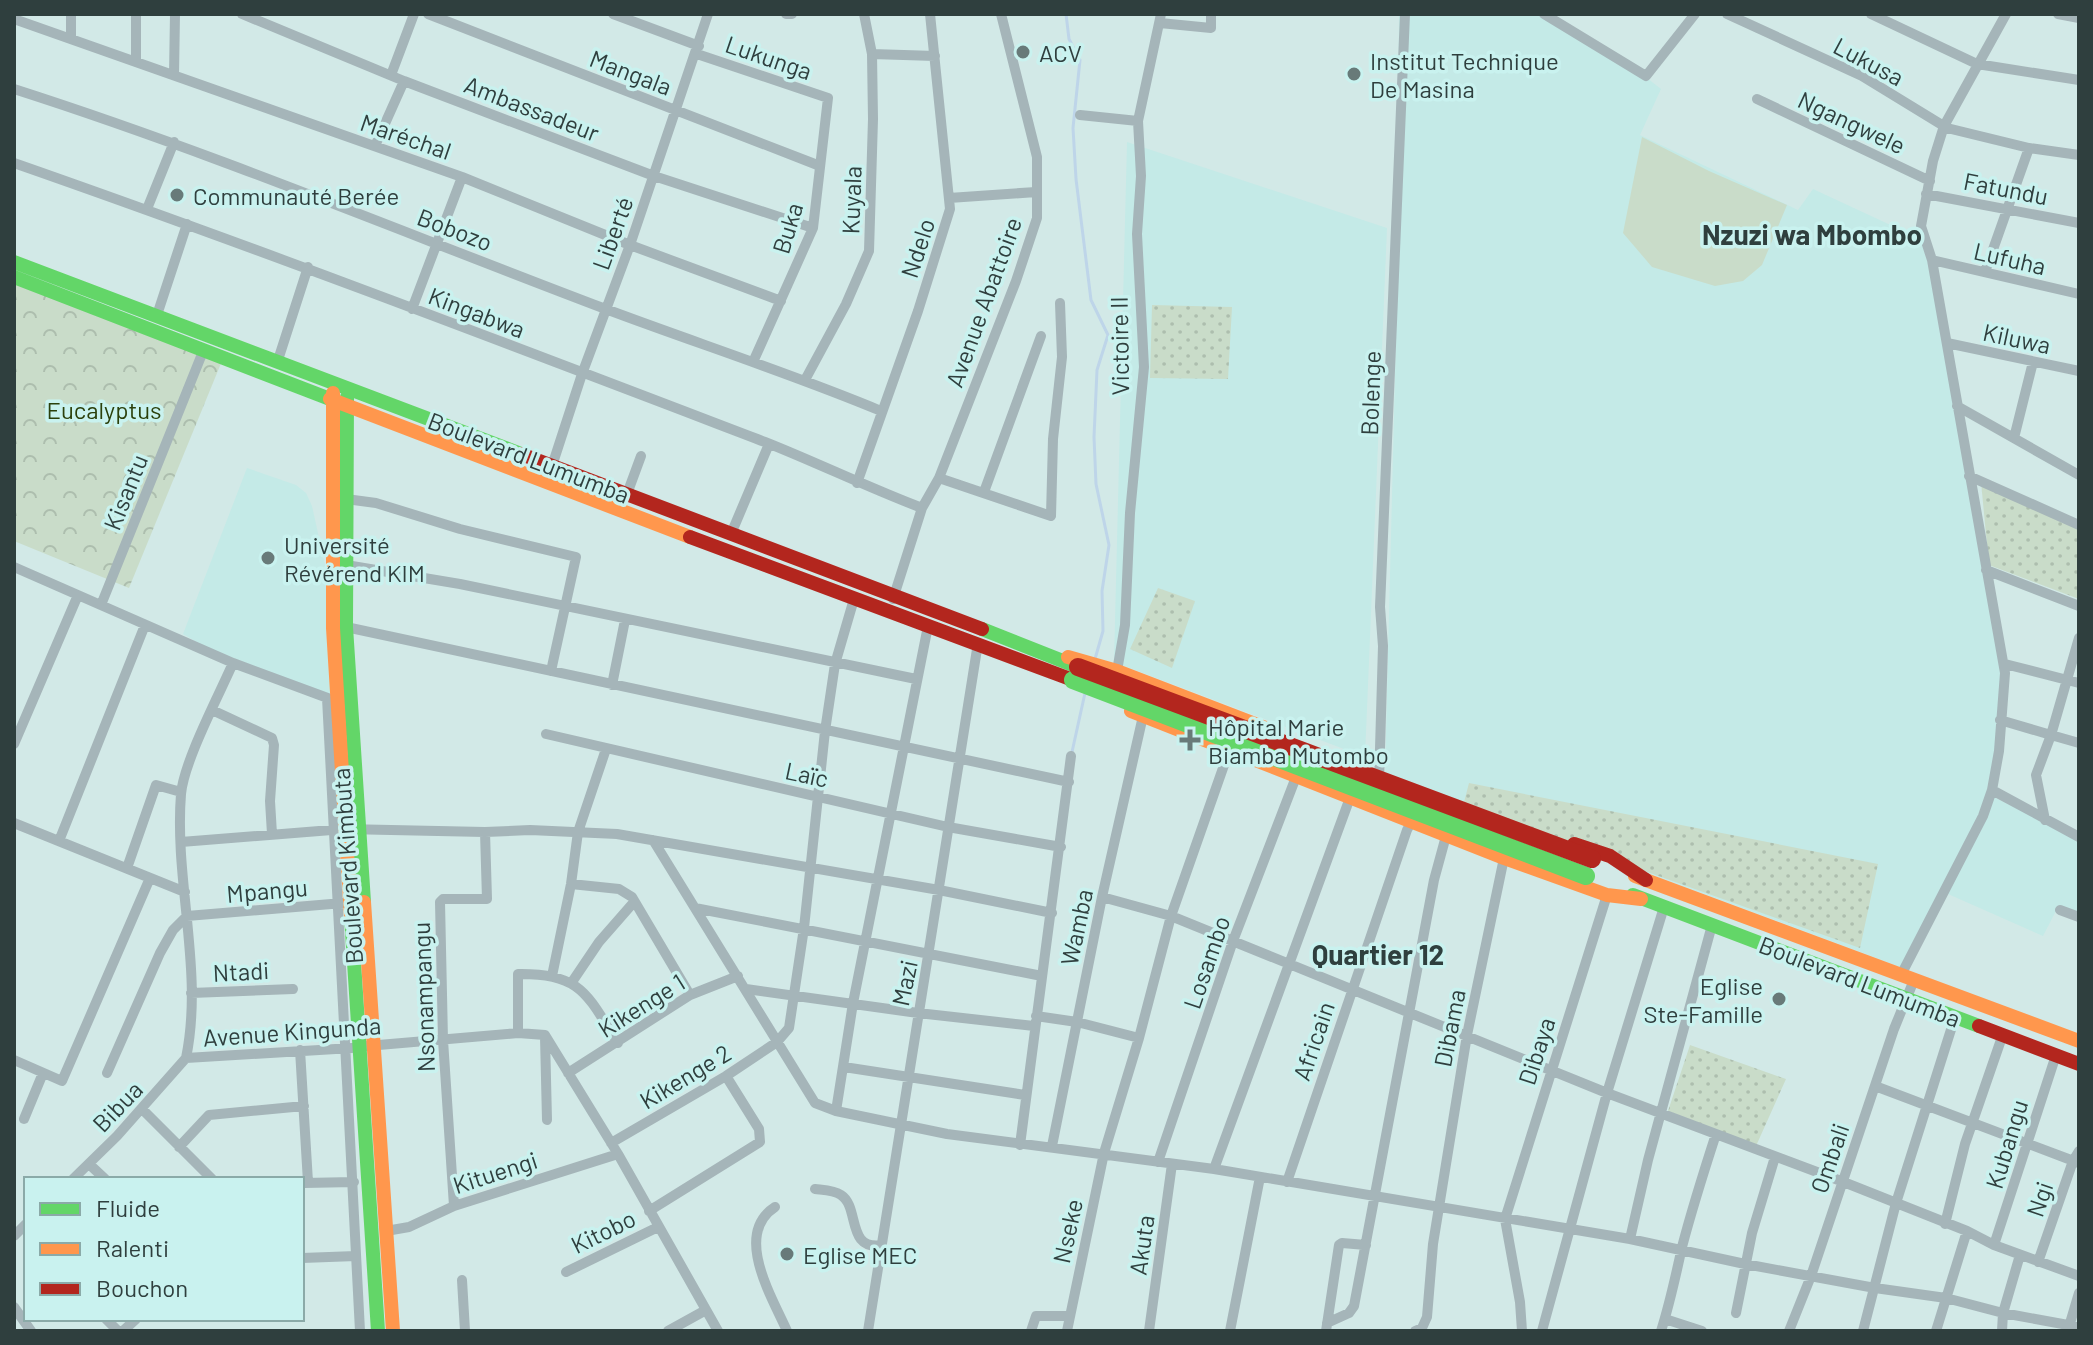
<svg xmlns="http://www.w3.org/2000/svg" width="2093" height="1345" viewBox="0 0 2093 1345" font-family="Barlow,sans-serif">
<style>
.built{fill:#c4eae7}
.grass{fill:url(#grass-dots)}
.park{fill:url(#park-crowns)}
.pitch{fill:#c9dcc9}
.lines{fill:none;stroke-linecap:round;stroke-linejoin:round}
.stream{stroke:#bed5e9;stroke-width:3}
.street{stroke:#a5b5b9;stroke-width:10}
.fast{stroke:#63d668;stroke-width:14}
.slow{stroke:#ff974d;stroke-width:14}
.jam{stroke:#b3261e;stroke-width:14}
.fast-bridge{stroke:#63d668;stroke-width:18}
.jam-bridge{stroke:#b3261e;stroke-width:18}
.poi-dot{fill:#687a79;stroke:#c9f2ef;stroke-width:3}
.labels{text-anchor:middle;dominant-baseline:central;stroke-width:7;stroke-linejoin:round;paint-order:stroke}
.poi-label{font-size:24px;fill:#2f3f3e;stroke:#c9f2ef;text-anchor:start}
.street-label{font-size:24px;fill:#2f3f3e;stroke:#c9f2ef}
.park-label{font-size:24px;fill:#2b400c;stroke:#c9f2ef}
.quarter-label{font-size:28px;font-weight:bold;fill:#2f3f3e;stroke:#c9f2ef}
</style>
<defs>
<pattern id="grass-dots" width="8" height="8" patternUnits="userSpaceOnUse" patternTransform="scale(2)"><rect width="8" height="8" fill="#c9dcc9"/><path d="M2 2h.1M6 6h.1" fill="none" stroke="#adbeae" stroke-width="1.8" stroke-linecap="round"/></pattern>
<pattern id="park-crowns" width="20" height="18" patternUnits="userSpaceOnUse" patternTransform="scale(2)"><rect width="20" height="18" fill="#c9dcc9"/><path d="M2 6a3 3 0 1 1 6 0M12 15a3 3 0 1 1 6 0" fill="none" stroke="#adbeae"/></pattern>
</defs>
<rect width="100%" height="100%" fill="#d2e9e7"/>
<path class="built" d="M1399,14H1543L1647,78L1661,89L1640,135L1798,210L1813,189L1925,241L2009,676L1996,798L2079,840V915L2058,907L2043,936L1948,894L1906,969L1385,775L1397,296Z
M1127,142L1387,228L1365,757L1114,662Z
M247,468L296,485L306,493L312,506L329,583L330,696L207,648L183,634Z"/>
<path class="grass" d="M1152,305L1232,307L1228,379L1150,378Z
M1981,482L2079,526V599L1989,565Z
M1158,588L1195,601L1172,668L1130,649Z
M1469,783L1878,864L1860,948L1463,806Z
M1690,1045L1786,1079L1756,1146L1668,1111Z"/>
<path class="park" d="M14,279L224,356L129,588L14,541Z"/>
<path class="pitch" d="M1642,137L1709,171L1787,205L1762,265L1743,281L1715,286L1652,267L1623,233Z"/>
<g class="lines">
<path class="stream" d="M1066,14L1069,39L1080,60L1073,128L1076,179L1091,300L1108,335L1097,370L1094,437L1096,484L1109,545L1102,591L1103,631L1095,659
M1072,752L1085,693"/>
<path class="street" d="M242,14L404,81L654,176L813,228
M428,14L820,166
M613,14L699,46
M786,14H792
M1544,14L1646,76L1695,14
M1727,14L1862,76L1947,128L2029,148L2079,155
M1871,14L1977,64L2079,80
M2058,14L2079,18
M14,19L462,177L630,245L781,301
M1160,23L1211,28V14
M71,38V14
M697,54L828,98L813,228L753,362
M872,54L935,56
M136,62V14
M174,75L175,14
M391,75L414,14
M14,89C214,153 407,234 603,308C696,343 790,373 881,411
M1757,99L1930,181
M1080,115L1138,121
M375,146L404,81
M14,163C266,251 516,347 765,442C818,463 869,488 922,508
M1926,194L2079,223
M949,198L1036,192
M147,209L174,142
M1932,260L2079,294
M1985,272L2029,148
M412,309L462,177
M157,315L187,224
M1947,343L2079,371
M278,360L308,267
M805,380L846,304L869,251L873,119L872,54L864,14
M1957,406L2079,475
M2014,438L2033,362
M552,466L582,374L630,245L708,14
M1969,476L2079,525
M939,478L1051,516L1053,439L1062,357L1060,303
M857,483L918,311L950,209L930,14
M984,492L1041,336
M627,494L641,456
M346,499L376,503L460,529L576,557L551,671
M731,534L769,444
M346,565L460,584L916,679
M14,567L233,663L333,700
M1986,570L2079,606
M893,599L922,508L939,478L1016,281L1037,218V157L1001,14
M101,605L204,349
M346,627L1069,782
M2079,638L2051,735L2079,743
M2005,664L2079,683
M1117,671L1125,625L1130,513L1144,367L1137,234L1141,176L1138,121L1161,14
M612,685L625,620
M327,698L360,1331
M212,710L272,738L274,745L270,801L272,834
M2000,720L2051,735L2036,775L2045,820
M546,734L948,827L1061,847
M14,744L78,595
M1379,783L1383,646L1380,607L1405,14
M1992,790L2079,837
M14,823L185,892
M653,840L815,1103L836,1111L947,1134L1214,1169L1630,1239L1745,1264L1875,1288L1946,1298L2003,1313L2079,1327
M59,841L145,625
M181,842L344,829L485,832L530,830L617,834L939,890L1052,913
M127,868L156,785L181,792
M571,884L619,889L632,897L690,995
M1102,897L1171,916L1607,1093L1841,1181L1967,1231L1994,1245L2079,1276
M695,908L1042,976
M2060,910L2079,917
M1901,975L1983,816L1992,790L1999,751L2005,673L1932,260L1921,226L1933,161L1944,126L2006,14
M552,976L571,884L578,832L606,749
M572,982L599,942L634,902
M746,989L918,1013L1034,1026
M191,993L293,989
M1036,1016L1077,1022L1139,1038
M518,1033V974C582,973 587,995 618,1043
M545,1035L618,1154L718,1331
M545,1037L547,1120
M367,1046L518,1033L545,1035
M300,1050L308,1182
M186,1058L352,1048
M14,1060L62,1081L150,878
M844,1067L1025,1095
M107,1073L160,953L173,930L187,916L343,903
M568,1073L690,995L738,976
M1875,1086L2079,1163
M142,1109L212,1179
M836,1111L853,1003L928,626
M24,1119L43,1073
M611,1143L726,1076L777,1042L789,1028L804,928L825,731L835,664L854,599
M1020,1145L1071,756
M1052,1146L1102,897L1143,716
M179,1147L209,1115L304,1106
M1158,1162L1233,941L1296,777
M89,1164L105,1179
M1214,1169L1351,795
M73,1179L117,1136L186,1058C204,971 174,881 181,794C184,761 219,695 233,663
M1287,1182L1407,830L1414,817
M304,1183L354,1182
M815,1189C823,1190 834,1190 841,1195C860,1207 846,1251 882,1245
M454,1206L443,1040L440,902L443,899H487L485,832
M775,1207C733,1234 772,1297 787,1331
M649,1211L760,1142L759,1129L726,1076
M1945,1224L1965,1144L2003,1034
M386,1231L409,1227L454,1206L618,1154
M14,1236L26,1224
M1630,1239L1648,1160L1712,925
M1994,1245L2056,1055
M302,1258L356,1256
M2038,1262L2073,1161L2079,1151
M566,1272L658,1227
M462,1280L465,1331
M14,1307L31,1331
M1736,1313L1752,1233L1775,1157
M106,1319L118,1331
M1665,1319L1702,1331
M1327,1323L1349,1313L1354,1306L1434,880L1446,836
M2068,1330L2079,1293
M123,1331L136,1319
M668,1331L706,1310
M868,1331L978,643
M1031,1331L1036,1316H1070
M1067,1331L1104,1153L1139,1038L1171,916L1229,751
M1149,1331L1172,1164
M1230,1331L1260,1177
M1326,1331L1339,1245L1342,1243L1366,1245
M1415,1331L1422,1328L1427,1317L1433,1244L1467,1035L1504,858
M1522,1331L1520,1302L1505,1219L1607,895
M1542,1331L1607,1093L1664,907
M1661,1331C1670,1303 1676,1275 1682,1247C1692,1209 1704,1171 1716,1134
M1789,1331L1811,1276L1894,1029L1914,980
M1863,1331L1896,1203L1955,1017
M1936,1331L1967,1231
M2002,1331L2003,1313L2020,1255"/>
<path class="fast" d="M14,262C183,325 352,391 521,454
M14,277L330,399
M347,397L346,627L364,902
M982,629L1078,667
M1633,895L1979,1026
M351,916L378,1331"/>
<path class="slow" d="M333,393V628L351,916
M330,399L690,537
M1068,657L1117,671L1273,731
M1131,711L1504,858L1607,895L1641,899
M1635,876L2079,1041
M364,902L393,1331"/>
<path class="jam" d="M521,454L982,629
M690,537L1073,680
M1574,844L1610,856L1646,880
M1979,1026L2079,1064"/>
<path class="fast-bridge" d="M1073,680L1586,876"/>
<path class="jam-bridge" d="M1078,667L1592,859"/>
</g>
<g class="poi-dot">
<circle cx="1023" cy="52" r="8"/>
<circle cx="1354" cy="74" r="8"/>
<circle cx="177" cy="195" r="8"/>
<circle cx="268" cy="558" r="8"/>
<path d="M1186 728h8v8h8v8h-8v8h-8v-8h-8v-8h8z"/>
<circle cx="1779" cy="999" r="8"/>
<circle cx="787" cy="1254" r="8"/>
</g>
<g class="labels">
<g class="poi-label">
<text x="1039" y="52">ACV</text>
<text x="1370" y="60">Institut Technique<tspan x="1370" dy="28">De Masina</tspan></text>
<text x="193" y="195">Communauté Berée</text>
<text x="284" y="544">Université<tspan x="284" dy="28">Révérend KIM</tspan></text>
<text x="1208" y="726">Hôpital Marie<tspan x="1208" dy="28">Biamba Mutombo</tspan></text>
<text x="1763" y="985" text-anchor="end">Eglise<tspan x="1763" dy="28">Ste-Famille</tspan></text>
<text x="803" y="1254">Eglise MEC</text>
</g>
<g class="street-label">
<text transform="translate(769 57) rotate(19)">Lukunga</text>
<text transform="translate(1869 61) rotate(28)">Lukusa</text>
<text transform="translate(631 72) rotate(21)">Mangala</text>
<text transform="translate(532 108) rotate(21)">Ambassadeur</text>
<text transform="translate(1852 122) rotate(25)">Ngangwele</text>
<text transform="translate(406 136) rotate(19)">Maréchal</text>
<text transform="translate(2006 188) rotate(11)">Fatundu</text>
<text transform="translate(851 200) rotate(-88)">Kuyala</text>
<text transform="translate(787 228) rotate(-73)">Buka</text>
<text transform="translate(455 229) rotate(21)">Bobozo</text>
<text transform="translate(612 233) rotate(-70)">Liberté</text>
<text transform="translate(917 248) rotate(-72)">Ndelo</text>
<text transform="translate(2010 258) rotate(13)">Lufuha</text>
<text transform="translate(983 302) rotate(-70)">Avenue Abattoire</text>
<text transform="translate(477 312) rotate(21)">Kingabwa</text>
<text transform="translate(2017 338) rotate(12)">Kiluwa</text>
<text transform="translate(1119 346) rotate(-91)">Victoire II</text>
<text transform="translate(1370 393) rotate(-88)">Bolenge</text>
<text transform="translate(529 457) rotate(21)">Boulevard Lumumba</text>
<text transform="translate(125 492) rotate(-68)">Kisantu</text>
<text transform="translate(807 774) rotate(12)">Laïc</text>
<text transform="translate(347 866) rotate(-94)">Boulevard Kimbuta</text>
<text transform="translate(267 890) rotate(-5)">Mpangu</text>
<text transform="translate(1076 927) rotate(-78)">Wamba</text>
<text transform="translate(1206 962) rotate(-71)">Losambo</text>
<text transform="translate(241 971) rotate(-3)">Ntadi</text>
<text transform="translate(1860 981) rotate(21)">Boulevard Lumumba</text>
<text transform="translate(904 983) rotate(-78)">Mazi</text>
<text transform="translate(423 997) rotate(-92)">Nsonampangu</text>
<text transform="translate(641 1005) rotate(-32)">Kikenge 1</text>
<text transform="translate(1449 1028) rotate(-79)">Dibama</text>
<text transform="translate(292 1031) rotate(-4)">Avenue Kingunda</text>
<text transform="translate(1313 1041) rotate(-71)">Africain</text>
<text transform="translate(1536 1051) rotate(-72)">Dibaya</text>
<text transform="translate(685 1076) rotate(-31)">Kikenge 2</text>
<text transform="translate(117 1106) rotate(-46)">Bibua</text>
<text transform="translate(2006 1144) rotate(-73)">Kubangu</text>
<text transform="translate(1829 1158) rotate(-71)">Ombali</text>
<text transform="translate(495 1172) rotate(-18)">Kituengi</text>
<text transform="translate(2039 1199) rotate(-71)">Ngi</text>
<text transform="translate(603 1231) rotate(-26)">Kitobo</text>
<text transform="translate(1067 1231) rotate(-78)">Nseke</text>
<text transform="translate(1141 1245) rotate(-82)">Akuta</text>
</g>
<g class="park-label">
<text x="104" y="409">Eucalyptus</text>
</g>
<g class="quarter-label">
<text x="1812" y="234">Nzuzi wa Mbombo</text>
<text x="1378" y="954">Quartier 12</text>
</g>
</g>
<rect width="2093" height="1345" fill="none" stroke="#2f3f3e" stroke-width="32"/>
<rect x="24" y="1177" width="280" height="144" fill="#c9f2ef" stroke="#8baaa8" stroke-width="2"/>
<rect x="40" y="1203" width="40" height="12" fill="#63d668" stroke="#8baaa8" stroke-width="2"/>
<text x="96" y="1217" font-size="24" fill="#2f3f3e">Fluide</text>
<rect x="40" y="1243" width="40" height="12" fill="#ff974d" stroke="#8baaa8" stroke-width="2"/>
<text x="96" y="1257" font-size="24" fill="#2f3f3e">Ralenti</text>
<rect x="40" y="1283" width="40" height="12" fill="#b3261e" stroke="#8baaa8" stroke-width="2"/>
<text x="96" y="1297" font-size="24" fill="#2f3f3e">Bouchon</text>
</svg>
